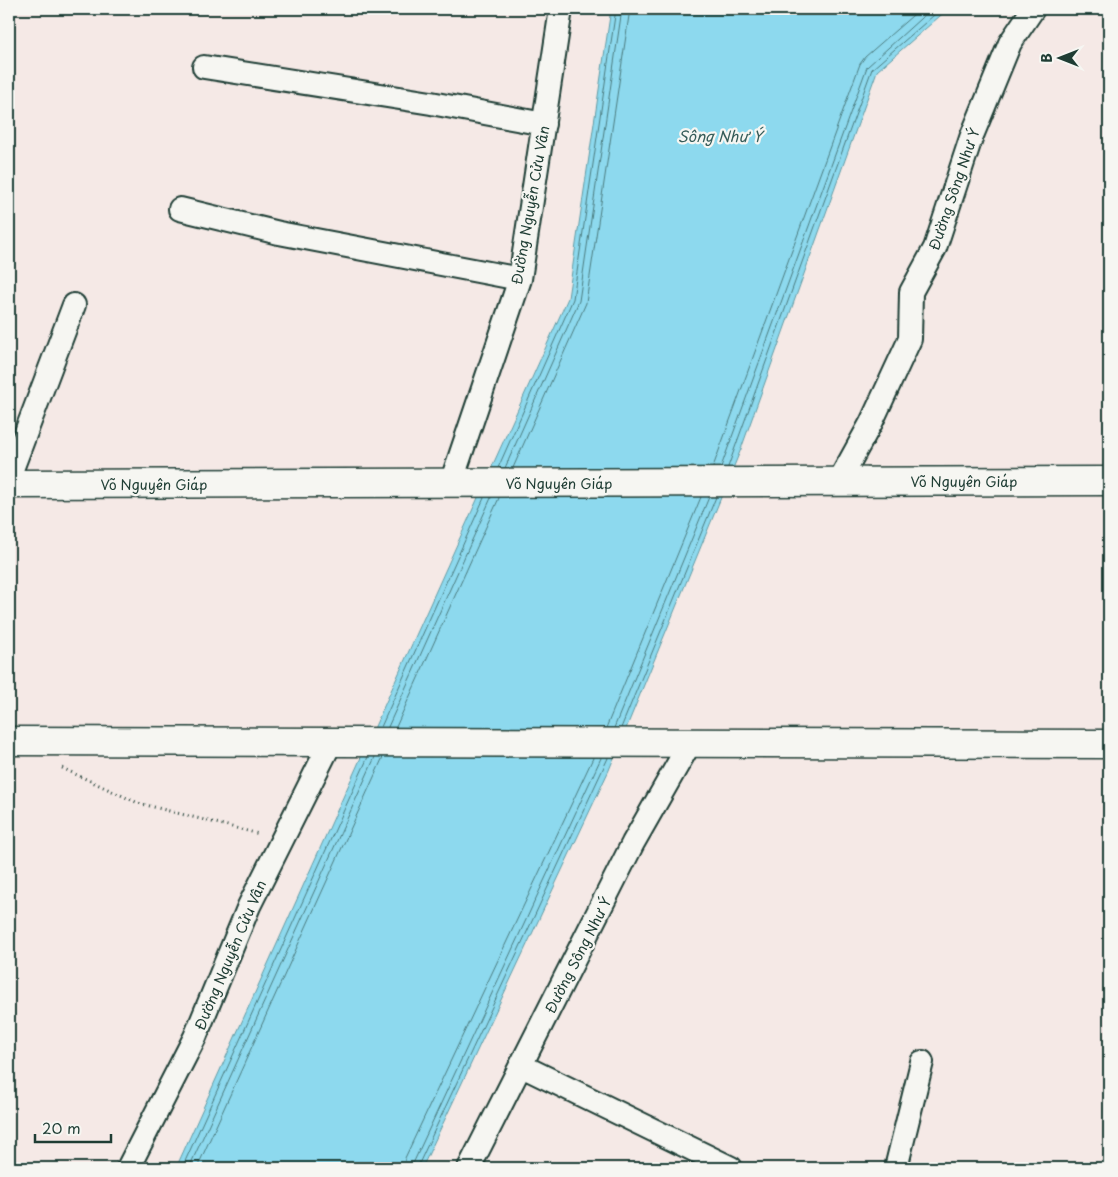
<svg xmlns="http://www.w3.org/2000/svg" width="1118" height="1177" viewBox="0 0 1118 1177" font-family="'Playpen Sans',sans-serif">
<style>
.water{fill:#8dd9ee;stroke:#619ba4}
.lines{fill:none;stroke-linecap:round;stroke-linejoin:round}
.shore{stroke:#4b7b7e;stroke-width:1}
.minor-casing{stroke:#1f3d34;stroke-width:26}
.tertiary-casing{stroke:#1f3d34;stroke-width:31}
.path{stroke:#1f3d34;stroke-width:3;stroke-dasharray:1 4;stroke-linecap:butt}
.minor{stroke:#f6f6f2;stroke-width:22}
.tertiary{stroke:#f6f6f2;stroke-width:28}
.labels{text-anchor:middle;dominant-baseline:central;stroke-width:4.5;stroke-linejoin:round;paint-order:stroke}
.street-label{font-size:14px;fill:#1f3d34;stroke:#f6f6f2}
.water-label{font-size:15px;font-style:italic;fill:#355c59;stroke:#f6f6f2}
</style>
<rect width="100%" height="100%" fill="#f5e9e6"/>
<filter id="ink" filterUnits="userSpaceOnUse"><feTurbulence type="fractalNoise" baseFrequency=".02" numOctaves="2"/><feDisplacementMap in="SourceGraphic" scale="10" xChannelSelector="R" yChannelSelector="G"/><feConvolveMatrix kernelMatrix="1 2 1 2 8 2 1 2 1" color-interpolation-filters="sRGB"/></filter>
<g filter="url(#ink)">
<path class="water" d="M611,9H948L877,71L741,449L609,770L422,1168H176L568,298Z"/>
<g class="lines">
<path class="shore" d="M713,467L860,64L865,57L920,9
M721,467L867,67L931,9
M728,467L872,69L941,9
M498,468L573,299L616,9
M505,468L579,301L622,9
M513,468L586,303L630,9
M381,727L484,498
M388,727L491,498
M396,727L499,498
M606,728L701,497
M614,728L709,497
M621,728L716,497
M182,1168L368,757
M189,1168L375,757
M197,1168L383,757
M404,1168L405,1158L593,758
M411,1168L601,758
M417,1168L608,758"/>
<defs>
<path id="minor" d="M204,67L431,103L544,124
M180,209L279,233L520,279
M9,477L74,305
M839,481L871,423L910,339L911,292L935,248L971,138L1010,43L1033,9
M451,483L520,279L561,9
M522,1066L731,1168
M128,1168L195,1037L249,906L331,742
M469,1168L633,843L690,743
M896,1168L922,1062"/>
<path id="tertiary" d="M9,484L1109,481
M9,741L1109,744"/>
</defs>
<use href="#minor" class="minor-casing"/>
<use href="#tertiary" class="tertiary-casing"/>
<path class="path" d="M62,768L138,803L259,834"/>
<use href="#minor" class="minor"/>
<use href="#tertiary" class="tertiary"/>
</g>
</g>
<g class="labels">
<g class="street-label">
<text transform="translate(954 189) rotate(-71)">Đường Sông Như Ý</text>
<text transform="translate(530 205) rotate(-80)">Đường Nguyễn Cửu Vân</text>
<text x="964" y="481">Võ Nguyên Giáp</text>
<text x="559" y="483">Võ Nguyên Giáp</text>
<text x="154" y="484">Võ Nguyên Giáp</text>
<text transform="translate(230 955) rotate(-67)">Đường Nguyễn Cửu Vân</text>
<text transform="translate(578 955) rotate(-63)">Đường Sông Như Ý</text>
</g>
<g class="water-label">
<text x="720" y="135">Sông Như Ý</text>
</g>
</g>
<rect width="1118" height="1177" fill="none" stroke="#f6f6f2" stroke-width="30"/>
<rect x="15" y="15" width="1088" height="1147" fill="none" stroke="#1f3d34" stroke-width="2" filter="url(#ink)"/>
<g transform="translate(1060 58) rotate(270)" stroke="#f6f6f2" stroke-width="4" paint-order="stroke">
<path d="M0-4L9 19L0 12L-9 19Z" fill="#1f3d34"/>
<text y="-8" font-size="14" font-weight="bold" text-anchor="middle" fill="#1f3d34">B</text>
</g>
<path d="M35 1134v8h76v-8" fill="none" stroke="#1f3d34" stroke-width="2.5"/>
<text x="42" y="1134" font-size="15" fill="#1f3d34" stroke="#f6f6f2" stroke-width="4" paint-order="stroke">20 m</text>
</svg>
